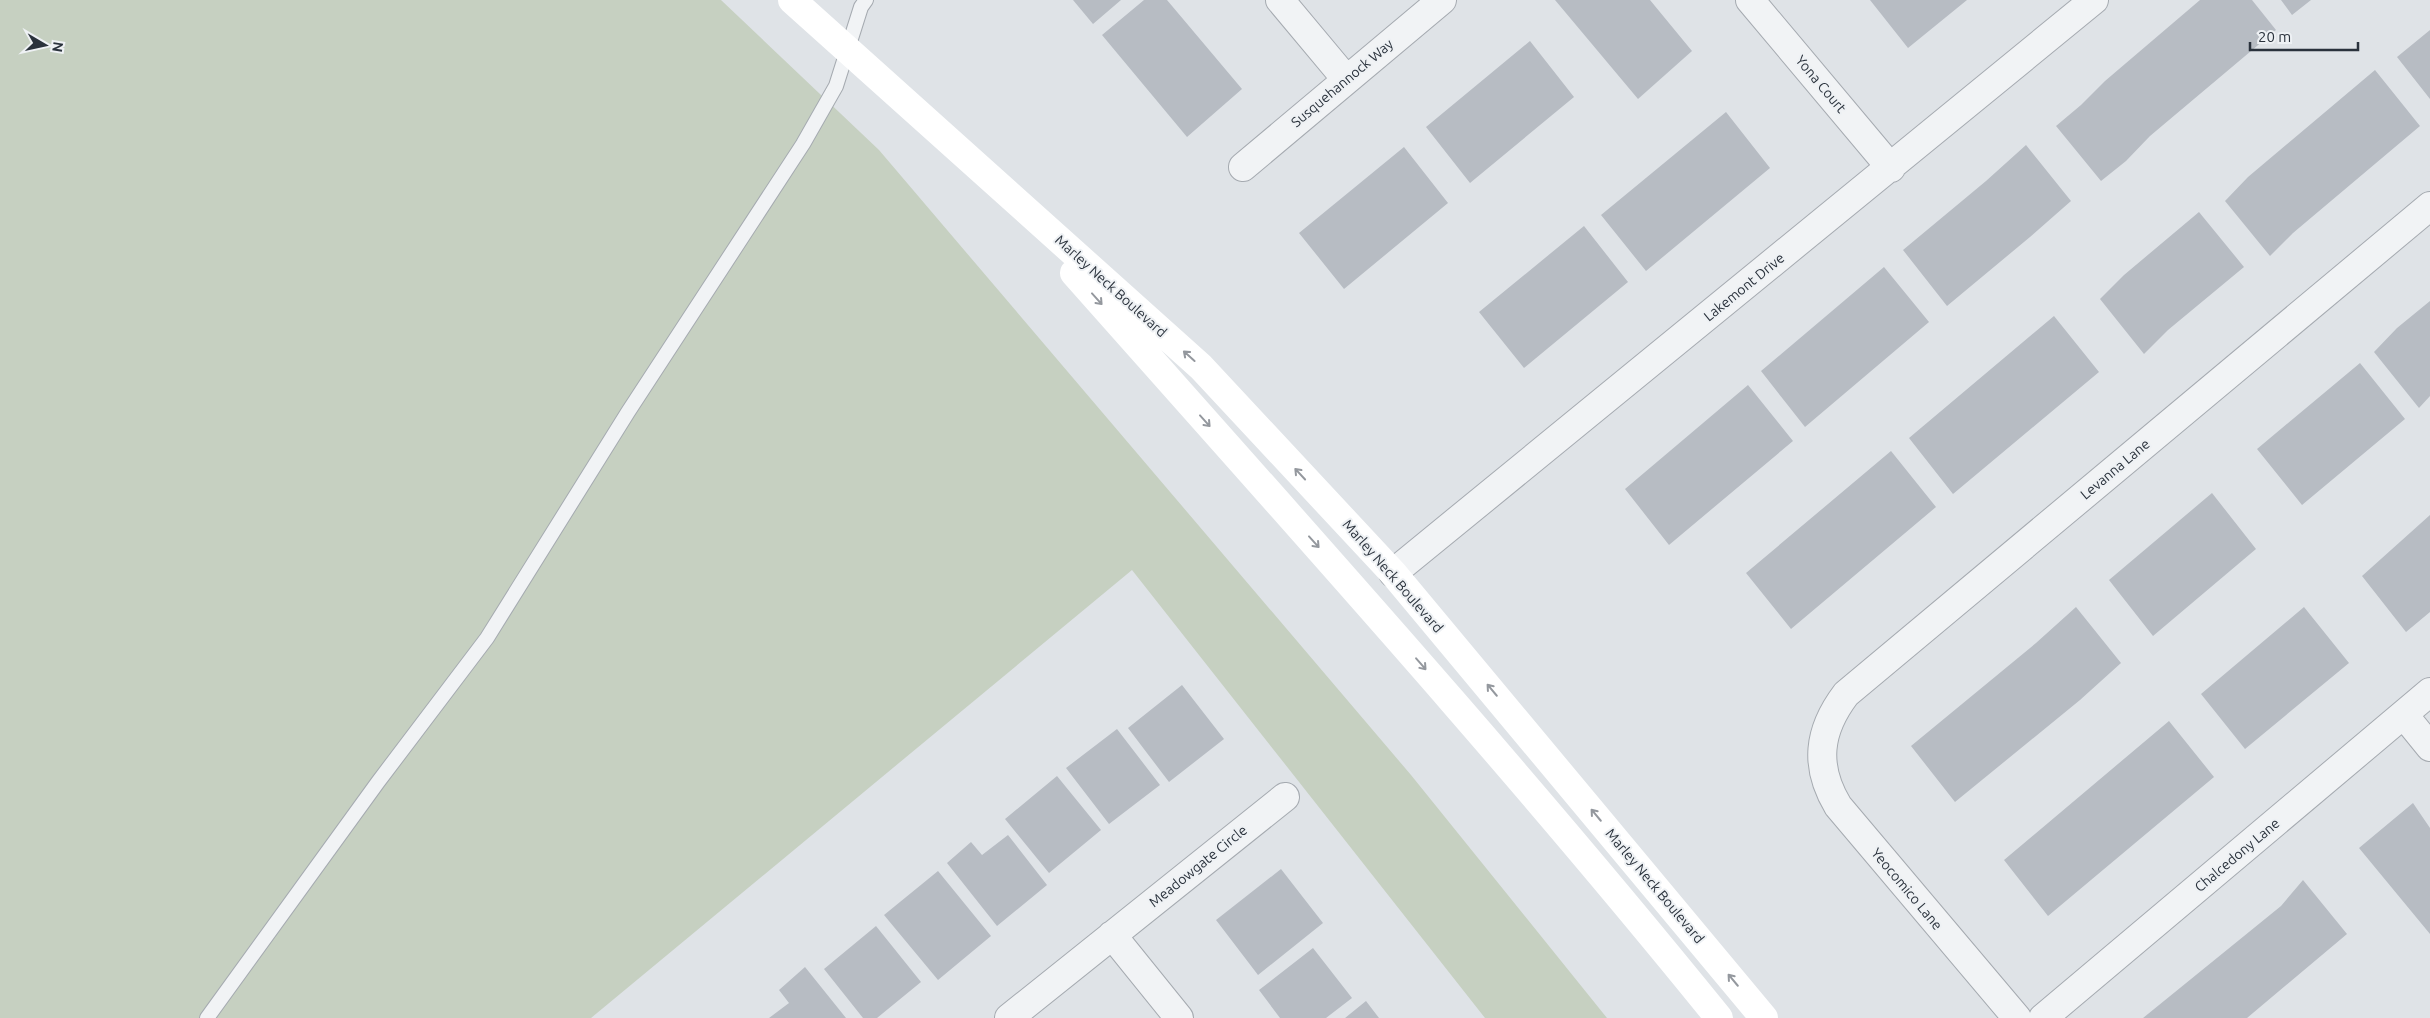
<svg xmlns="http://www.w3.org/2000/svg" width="2430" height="1018" viewBox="0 0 2430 1018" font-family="Ubuntu,sans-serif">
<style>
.green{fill:#c6d0c1}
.building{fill:#b7bcc3}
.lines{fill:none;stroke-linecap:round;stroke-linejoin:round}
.lane-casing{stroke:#a5aab0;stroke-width:16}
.street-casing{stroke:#a5aab0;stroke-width:30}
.lane{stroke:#f1f3f5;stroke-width:14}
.street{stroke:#f1f3f5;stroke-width:28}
.secondary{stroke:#fff;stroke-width:28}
.oneway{stroke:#94989e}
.labels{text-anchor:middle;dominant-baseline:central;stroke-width:4;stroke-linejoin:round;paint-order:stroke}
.street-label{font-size:14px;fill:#2a323c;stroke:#eef1f4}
</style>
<rect width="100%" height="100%" fill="#dfe3e7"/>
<path class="green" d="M0,0H721L879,150L1411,775L1607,1018H1485L1132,570L591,1018H0Z"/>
<path class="building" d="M1073,0H1121L1093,24Z
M1144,0H1167L1242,89L1187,137L1102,35Z
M1555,0H1650L1692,51L1638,99Z
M1870,0H1967L1908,48Z
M2200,0H2252L2276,30L2150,136L2126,161L2101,181L2056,126L2081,105L2105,81Z
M2281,0H2311L2292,15Z
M2430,30V99L2397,57Z
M1530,41L1574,97L1470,183L1426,127Z
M2375,70L2420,126L2293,233L2270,256L2225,201L2248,177Z
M1726,112L1770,168L1646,271L1601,215Z
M2026,145L2071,201L2030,237L1947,306L1903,250L1986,181Z
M1404,147L1448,203L1344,289L1299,233Z
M2199,212L2244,267L2168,330L2144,354L2100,299L2124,275Z
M1584,226L1628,282L1524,368L1479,312Z
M1884,267L1929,322L1805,427L1761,371Z
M2430,301V396L2419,408L2374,352L2397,328Z
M2054,316L2099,372L1953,494L1909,438Z
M2360,363L2405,419L2302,505L2257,449Z
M1748,385L1793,441L1669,545L1625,489Z
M1891,451L1936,507L1791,629L1746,573Z
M2212,493L2256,549L2153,636L2109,580Z
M2430,515V612L2406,632L2362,576Z
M2076,607L2121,663L2080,700L1955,802L1911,746L2036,643Z
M2304,607L2349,663L2245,749L2201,694Z
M1182,685L1224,739L1169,782L1128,728Z
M2169,721L2214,777L2048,916L2004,860Z
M1117,729L1160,785L1109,824L1066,768Z
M1057,776L1101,830L1049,873L1005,819Z
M2413,803L2430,828V934L2359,848Z
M1008,835L1047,885L997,926L947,863L971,842L982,855Z
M1281,869L1323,923L1258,975L1216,920Z
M938,871L991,936L938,980L884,915Z
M2303,880L2347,934L2247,1018H2143L2281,906Z
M876,926L921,982L877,1018H863L824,969Z
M1313,948L1352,998L1326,1018H1280L1259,990Z
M805,967L846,1018H769L789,1003L779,990Z
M1366,1001L1379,1018H1345Z"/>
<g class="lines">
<defs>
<path id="lane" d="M207,1018L378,782L487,638L628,412L803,144L836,86L861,7L866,0"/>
<path id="street" d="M1280,0L1346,79
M1750,0L1891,168
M1243,167L1442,0
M1393,573L2094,0
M2404,715L2430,747
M1112,935L1179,1018
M1009,1018L1285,797
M2017,1018L1838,806C1814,766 1818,731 1846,694L2430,206
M2043,1018L2430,692"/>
</defs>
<use href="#lane" class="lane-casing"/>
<use href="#street" class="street-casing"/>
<use href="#lane" class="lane"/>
<use href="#street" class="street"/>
<path class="secondary" d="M792,0L1201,367L1393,573L1764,1018
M1074,273C1292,519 1512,762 1719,1018"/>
</g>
<defs><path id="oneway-shaft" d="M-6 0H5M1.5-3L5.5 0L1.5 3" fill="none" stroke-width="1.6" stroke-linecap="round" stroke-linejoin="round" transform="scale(1.25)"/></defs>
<g class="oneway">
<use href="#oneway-shaft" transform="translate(1097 299) rotate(48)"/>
<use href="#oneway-shaft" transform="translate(1189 356) rotate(-138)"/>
<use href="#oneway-shaft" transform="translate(1205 421) rotate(48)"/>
<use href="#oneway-shaft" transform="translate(1300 474) rotate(-133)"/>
<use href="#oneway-shaft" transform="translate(1314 542) rotate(48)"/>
<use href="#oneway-shaft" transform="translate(1421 664) rotate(49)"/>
<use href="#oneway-shaft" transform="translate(1492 690) rotate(-130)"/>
<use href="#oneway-shaft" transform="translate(1596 815) rotate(-130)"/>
<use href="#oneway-shaft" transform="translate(1733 980) rotate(-130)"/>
</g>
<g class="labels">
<g class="street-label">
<text transform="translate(1342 83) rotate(-40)">Susquehannock Way</text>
<text transform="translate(1821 84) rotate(50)">Yona Court</text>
<text transform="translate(1111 286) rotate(42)">Marley Neck Boulevard</text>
<text transform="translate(1744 287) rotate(-39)">Lakemont Drive</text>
<text transform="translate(2115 469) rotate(-40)">Levanna Lane</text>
<text transform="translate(1393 576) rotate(49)">Marley Neck Boulevard</text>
<text transform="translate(2237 855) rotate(-40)">Chalcedony Lane</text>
<text transform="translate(1198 866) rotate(-39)">Meadowgate Circle</text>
<text transform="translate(1655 886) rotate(50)">Marley Neck Boulevard</text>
<text transform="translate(1907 889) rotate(50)">Yeocomico Lane</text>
</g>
</g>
<g transform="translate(45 45) rotate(99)" stroke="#eef1f4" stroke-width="4" paint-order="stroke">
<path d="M0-4L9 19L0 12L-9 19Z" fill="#2a323c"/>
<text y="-8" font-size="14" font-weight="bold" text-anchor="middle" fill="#2a323c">N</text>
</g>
<path d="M2250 42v8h108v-8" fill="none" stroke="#2a323c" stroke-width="2.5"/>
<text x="2258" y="42" font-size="15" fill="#2a323c" stroke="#eef1f4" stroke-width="4" paint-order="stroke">20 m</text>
</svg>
